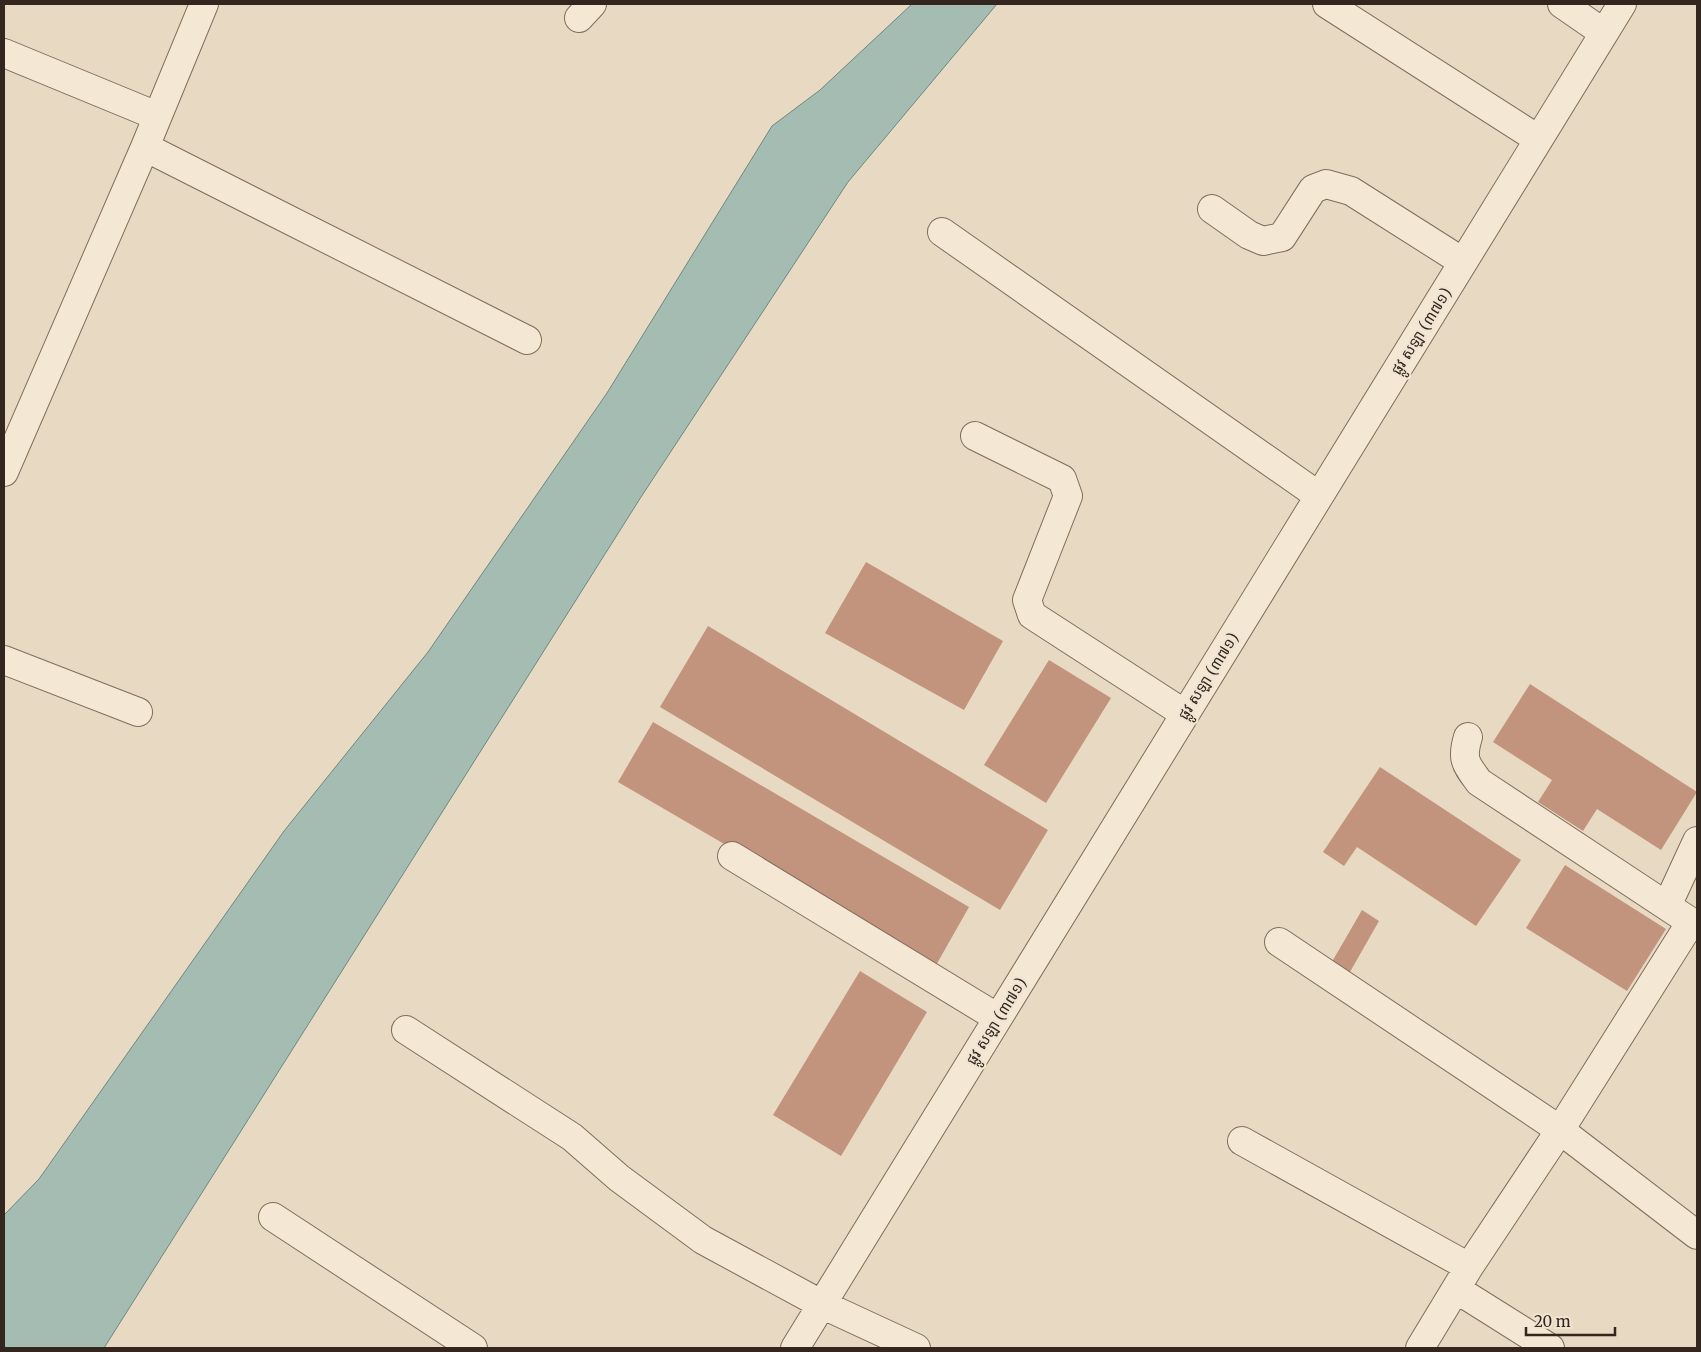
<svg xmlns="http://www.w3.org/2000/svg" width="1701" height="1352" viewBox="0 0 1701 1352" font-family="Merriweather,'Noto Sans Khmer',serif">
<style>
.water{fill:#a5bcb2;stroke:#6d887f}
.building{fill:#c2937d}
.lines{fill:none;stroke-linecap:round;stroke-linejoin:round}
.minor-casing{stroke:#806c5c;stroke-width:30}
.minor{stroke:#f4e8d5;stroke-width:28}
.labels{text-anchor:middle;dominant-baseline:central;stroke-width:4.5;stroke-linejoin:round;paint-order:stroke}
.street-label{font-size:15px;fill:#32261e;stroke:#f0e4d2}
</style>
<rect width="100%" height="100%" fill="#e8d9c3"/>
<path class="water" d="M912,4H997L848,182L641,497L104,1348H4V1215L39,1179L284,831L428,652L607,393L772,126L820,90Z"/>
<path class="building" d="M866,562L1003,641L964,710L825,633Z
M708,626L1048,830L1000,910L660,707Z
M1049,660L1111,698L1046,803L984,765Z
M1530,684L1697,792L1661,850L1597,809L1583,831L1538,802L1552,780L1493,742Z
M653,722L969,907L935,967L618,782Z
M1380,767L1521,860L1476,926L1357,847L1344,866L1323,852Z
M1565,865L1666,929L1627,991L1526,928Z
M1362,910L1379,921L1346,979L1329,967Z
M860,971L927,1012L841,1156L773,1115Z"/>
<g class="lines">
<defs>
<path id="minor" d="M1327,4L1538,139
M1562,4L1604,33
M579,18L592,4
M4,53L157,116
M145,147L527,340
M1212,209L1249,235L1263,241L1282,237L1313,189L1326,184L1351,191L1463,262
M942,232L1319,496
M975,436L1062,479L1068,496L1027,600L1032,615L1185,714
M4,472L145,147L204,4
M4,660L138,712
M1468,737C1461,760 1466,764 1479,782L1697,926
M732,856L998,1018
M1667,906L1697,841
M1279,942L1560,1130L1697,1235
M406,1030L572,1137L619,1178L703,1240L821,1304L916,1348
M1242,1141L1469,1267
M273,1217L473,1348
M1456,1289L1550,1348
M795,1348L1622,4
M1420,1348L1469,1267L1560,1130L1691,922"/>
</defs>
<use href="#minor" class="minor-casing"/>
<use href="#minor" class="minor"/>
</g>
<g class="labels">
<g class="street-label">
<text transform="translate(1421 331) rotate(-58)">ផ្លូវ សឡា (៣៧១)</text>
<text transform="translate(1208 676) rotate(-58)">ផ្លូវ សឡា (៣៧១)</text>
<text transform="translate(996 1021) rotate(-58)">ផ្លូវ សឡា (៣៧១)</text>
</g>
</g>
<rect width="1701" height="1352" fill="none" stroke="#32261e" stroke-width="10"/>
<path d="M1526 1327v8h89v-8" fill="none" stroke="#32261e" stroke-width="2.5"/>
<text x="1534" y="1327" font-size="15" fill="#32261e" stroke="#f0e4d2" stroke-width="4" paint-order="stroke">20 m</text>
</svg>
